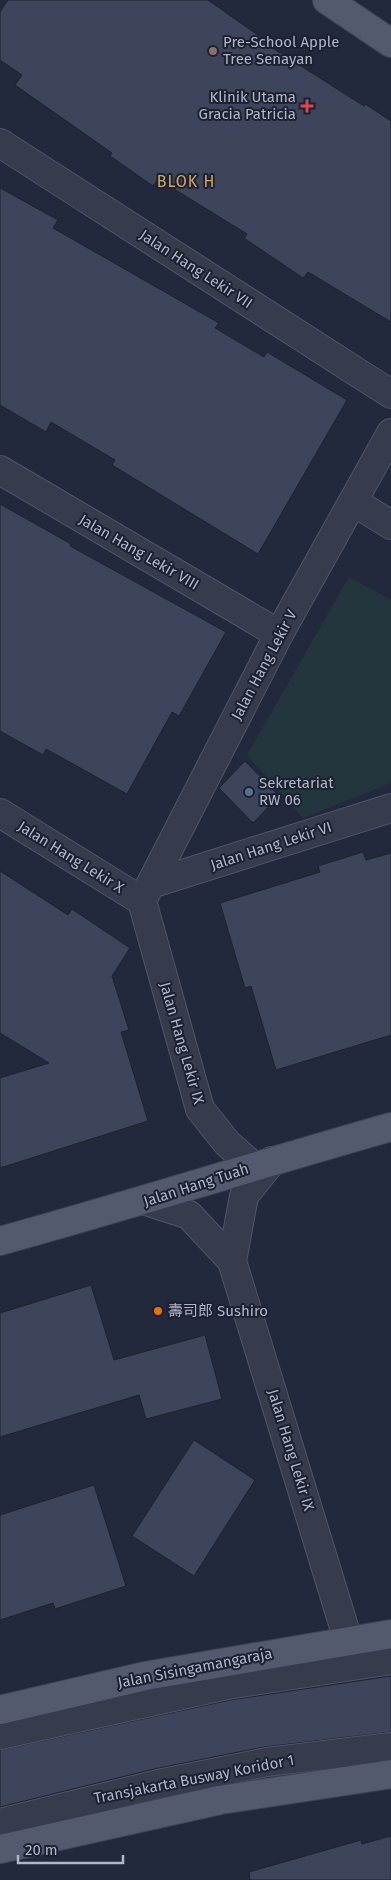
<svg xmlns="http://www.w3.org/2000/svg" width="391" height="1880" viewBox="0 0 391 1880" font-family="'Fira Sans','Noto Sans SC',sans-serif">
<style>
.green{fill:#24363d}
.building{fill:#3d455d;stroke:#1d2333}
.lines{fill:none;stroke-linecap:round;stroke-linejoin:round}
.minor-casing{stroke:#515667;stroke-width:30}
.major-casing{stroke:#3f4555;stroke-width:30}
.minor{stroke:#363c4c;stroke-width:28}
.major{stroke:#535a6d;stroke-width:28}
.education-dot{fill:#8d6e63;stroke:#1b2131;stroke-width:2}
.health-dot{fill:#e0444e;stroke:#1b2131;stroke-width:2}
.service-dot{fill:#5c6f8a;stroke:#1b2131;stroke-width:2}
.food-dot{fill:#e8710a;stroke:#1b2131;stroke-width:2}
.labels{text-anchor:middle;dominant-baseline:central;stroke-width:4;stroke-linejoin:round;paint-order:stroke}
.poi-label{font-size:15px;fill:#b1b6c8;stroke:#1b2131;text-anchor:start}
.street-label{font-size:15px;fill:#b1b6c8;stroke:#1b2131}
.neighbourhood-label{font-size:16px;letter-spacing:1px;fill:#d8a55c;stroke:#1b2131}
</style>
<rect width="100%" height="100%" fill="#22293c"/>
<path class="green" d="M349,577L391,600V783L303,818L247,755Z"/>
<path class="building" d="M8,0H208L272,45L271,47L364,106L365,104L391,121V322L308,272L303,278L244,238L247,234L158,179L153,186L110,156L112,153L15,85L22,75L0,60V12Z
M0,188L58,220L53,228L219,323L215,328L264,357L267,352L347,400L258,554L112,465L115,460L51,422L46,432L0,405Z
M0,504L71,544L70,546L226,632L179,716L172,712L127,794L46,749L43,755L0,731Z
M245,761L279,796L253,823L219,788Z
M363,852L366,860L391,853V1035L276,1070L251,986L245,988L220,903L320,872L318,866Z
M0,871L68,915L72,909L130,948L112,976L129,1030L121,1032L148,1121L0,1168V1078L49,1063L0,1033Z
M91,1285L114,1360L205,1335L222,1399L146,1419L139,1395L0,1437V1313Z
M194,1440L255,1480L194,1576L132,1536Z
M94,1485L126,1586L55,1609L53,1603L0,1620V1515Z
M391,1676V1732L264,1747L154,1769L0,1807V1750L230,1700Z
M391,1836V1880H250L249,1872L361,1840L362,1844Z"/>
<g class="lines">
<defs>
<path id="minor" d="M0,143L391,394
M0,470L279,634
M354,502L391,525
M0,813L142,901
M151,884L391,808
M142,901L279,634L391,433
M142,901L200,1109L227,1143L253,1166
M146,1201L189,1215L232,1261L348,1640
M232,1261L244,1196L272,1161
M0,1735L227,1685L391,1660
M0,1823L158,1784L267,1762L391,1747"/>
<path id="major" d="M327,0L391,43
M0,1241C131,1205 260,1164 391,1127
M0,1710L145,1676L391,1634
M0,1849L220,1800L391,1774"/>
</defs>
<use href="#minor" class="minor-casing"/>
<use href="#major" class="major-casing"/>
<use href="#minor" class="minor"/>
<use href="#major" class="major"/>
</g>
<circle class="education-dot" cx="213" cy="51" r="5"/>
<path class="health-dot" d="M304.5 98.5h5v5h5v5h-5v5h-5v-5h-5v-5h5z"/>
<circle class="service-dot" cx="249" cy="792" r="5"/>
<circle class="food-dot" cx="158" cy="1311" r="5"/>
<g class="labels">
<g class="poi-label">
<text x="223" y="42">Pre-School Apple<tspan x="223" dy="17">Tree Senayan</tspan></text>
<text x="296" y="97" text-anchor="end">Klinik Utama<tspan x="296" dy="17">Gracia Patricia</tspan></text>
<text x="259" y="783">Sekretariat<tspan x="259" dy="17">RW 06</tspan></text>
<text x="168" y="1311">壽司郎 Sushiro</text>
</g>
<g class="street-label">
<text transform="translate(196 269) rotate(33)">Jalan Hang Lekir VII</text>
<text transform="translate(139 552) rotate(30)">Jalan Hang Lekir VIII</text>
<text transform="translate(264 665) rotate(-62)">Jalan Hang Lekir V</text>
<text transform="translate(271 846) rotate(-18)">Jalan Hang Lekir VI</text>
<text transform="translate(71 857) rotate(32)">Jalan Hang Lekir X</text>
<text transform="translate(182 1043) rotate(74)">Jalan Hang Lekir IX</text>
<text transform="translate(196 1185) rotate(-18)">Jalan Hang Tuah</text>
<text transform="translate(291 1450) rotate(73)">Jalan Hang Lekir IX</text>
<text transform="translate(195 1668) rotate(-11)">Jalan Sisingamangaraja</text>
<text transform="translate(194 1779) rotate(-11)">Transjakarta Busway Koridor 1</text>
</g>
<g class="neighbourhood-label">
<text x="186" y="181">BLOK H</text>
</g>
</g>
<path d="M18 1855v8h105v-8" fill="none" stroke="#b1b6c8" stroke-width="2.5"/>
<text x="25" y="1855" font-size="15" fill="#b1b6c8" stroke="#1b2131" stroke-width="4" paint-order="stroke">20 m</text>
</svg>
